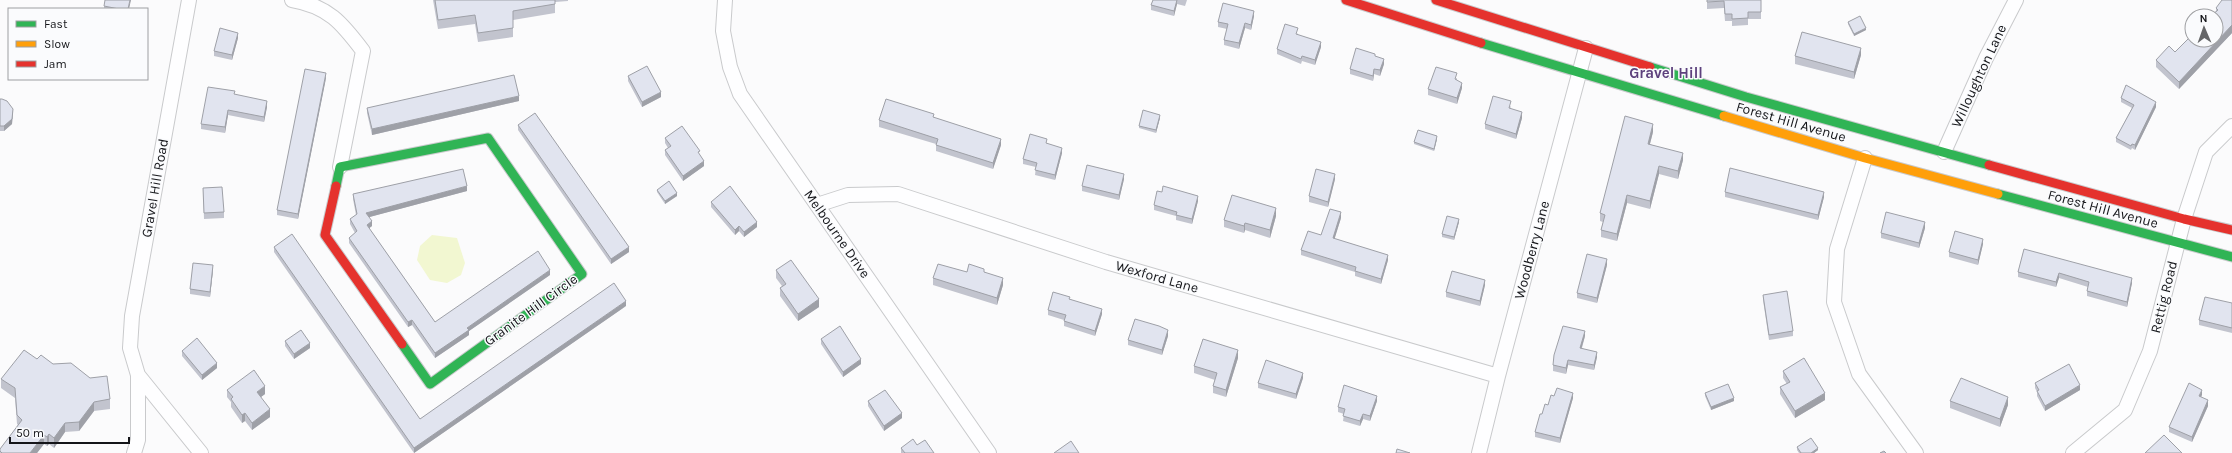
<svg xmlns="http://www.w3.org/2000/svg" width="2232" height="453" viewBox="0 0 2232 453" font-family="Karla,sans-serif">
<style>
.green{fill:#f2f7d1}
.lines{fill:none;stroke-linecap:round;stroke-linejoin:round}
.street-casing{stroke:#c9cacc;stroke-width:16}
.fast-casing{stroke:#c9cacc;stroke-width:11}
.slow-casing{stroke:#c9cacc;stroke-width:11}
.jam-casing{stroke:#c9cacc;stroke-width:11}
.street{stroke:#fefeff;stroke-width:14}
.fast{stroke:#30b455;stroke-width:9}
.slow{stroke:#ff9f0a;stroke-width:9}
.jam{stroke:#e5322d;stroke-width:9}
.wall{fill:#c2c4ce}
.shaded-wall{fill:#9ea0a7}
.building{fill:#e1e4ef;stroke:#9ea0a7}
.labels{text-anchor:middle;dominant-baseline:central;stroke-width:3;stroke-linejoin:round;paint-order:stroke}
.street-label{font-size:14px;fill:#141519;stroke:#fafbfd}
.neighbourhood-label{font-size:15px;font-weight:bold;fill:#5d417d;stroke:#fafbfd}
</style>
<rect width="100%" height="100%" fill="#fbfbfc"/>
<path class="green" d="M432,235L457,238L465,263L461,275L447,283L430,280L417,260L420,246Z"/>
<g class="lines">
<defs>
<path id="street" d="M189,0L132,316L130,348L138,375L201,453
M292,0C328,6 342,23 363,51L340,167
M725,0L723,31L730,67L740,94L989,453
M1944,152L1986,58L2016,0
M1865,158L1837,249L1834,302L1859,374L1916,453
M817,205L848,195L898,194L1106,262L1498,376
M134,453L138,440V375
M1479,453L1498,376L1586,48
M2073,453L2125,410L2150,351L2184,219L2206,152L2232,126"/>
<path id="fast" d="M1481,43L1724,116
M1650,67L1746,97L1989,165
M336,186L340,167L488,138
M1998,194L2232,257
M402,344L430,384L582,274L488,138"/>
<path id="slow" d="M1724,116L1865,158L1998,194"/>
<path id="jam" d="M1346,0L1481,43
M1436,0L1650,67
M1989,165L2184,219L2232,230
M336,186L325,235L402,344"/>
</defs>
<use href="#street" class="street-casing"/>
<use href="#fast" class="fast-casing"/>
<use href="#slow" class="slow-casing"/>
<use href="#jam" class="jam-casing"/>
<use href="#street" class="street"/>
<use href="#fast" class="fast"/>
<use href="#slow" class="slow"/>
<use href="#jam" class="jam"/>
</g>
<path class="wall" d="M433,0H568V1L555,2V13L513,20V37L478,42L475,24L438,29Z
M1153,0H1187L1185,6L1177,4L1174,16L1151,10V5Z
M1707,0H1761V19H1748V25L1732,26V21H1725L1724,8L1707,9Z
M2232,0V33L2179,89L2156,67V60L2175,52L2216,11V8Z
M104,6L129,9H104Z
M1254,16L1251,30L1245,28L1239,49L1224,45V40L1227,29L1218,27V22Z
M1848,22L1866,30L1854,36L1848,24Z
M1298,33L1297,35L1321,47L1315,65L1302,61L1301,64L1277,54V49Z
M238,38L232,60L214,56V51Z
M1861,55L1854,79L1795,64V56Z
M1384,64L1380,76L1374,74L1373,81L1350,74V69Z
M628,76L661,97L642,107L628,81Z
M326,78L298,219L277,215V210Z
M1457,78V80L1462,88L1457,104L1428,95V89Z
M235,95L267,107L264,122L228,115L225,133L201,129V124Z
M2121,98L2156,107L2135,150L2132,148L2131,150L2116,142V138L2132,108L2121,102Z
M0,99L13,114L12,124L4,131H0Z
M519,101L372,135L367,113V108Z
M1511,106L1510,109L1522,118L1516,139L1485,129V124Z
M934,118L1001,145L993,169L936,151V144L879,127V120Z
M1160,118L1156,133L1139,128V126Z
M518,125L629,252L611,264L518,130Z
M1653,132L1650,144L1683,160L1678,179L1659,174L1650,209L1627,203L1617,241L1601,237V230L1603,222L1600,221V213Z
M665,138L704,166L683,181L665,155V150L668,148L665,143Z
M1437,139L1434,151L1414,144V142Z
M1047,143L1062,153L1055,180L1035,175L1036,167L1023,164V159Z
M1124,179L1119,200L1082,191V186Z
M1335,179L1328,207L1309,202V196Z
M203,188L224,212V218L204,219Z
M657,190L677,196L665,204L657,192Z
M467,191L369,217L372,226L369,228L435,322L550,275L469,331V335L435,358L412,325L408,327L349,243V238L355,233L350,224V219L356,215L353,199V194Z
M1725,192L1824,197L1818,220L1725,197Z
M1198,201L1192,224L1176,220V216L1154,210V205Z
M711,202L757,227L744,237L739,231L735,235L711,207Z
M1276,216L1270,238L1245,230L1244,233L1224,227V220Z
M1341,218L1334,239L1388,260L1381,284L1355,276V272L1301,255V250L1321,235Z
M1459,222L1454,240L1442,237V234Z
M1925,228L1919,248L1881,238V233Z
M1983,244L1978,265L1949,257V252Z
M274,247L420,419L626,306L414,453L274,252Z
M2024,249L2132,283L2127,307L2087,296V291L2088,287L2059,278L2056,287L2018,277V272Z
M1607,265L1597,303L1577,298V293Z
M213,270L210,297L190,294V289Z
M776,270L819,307L798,321L780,296V288L782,286L776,278Z
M967,272H984L1003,285L997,305L933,285V278Z
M1485,285L1480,306L1446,297V292Z
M1763,295L1793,331V336L1769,340L1763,300Z
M1070,299L1102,314L1095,336L1064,326V320L1048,315V310Z
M2232,303V333L2199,325V320Z
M1168,336L1162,355L1128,345V340Z
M1585,336L1582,348L1597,357L1594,370L1568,365L1566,374L1553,371V365Z
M821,339L861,364L843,377L821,344Z
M285,341L310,348L294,359L285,346Z
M182,351L217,368L202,380L182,356Z
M1238,358L1226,397L1213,393V386L1215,380L1194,373V366Z
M37,359L53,364L110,399V409L94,411L79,431L65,432L54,448L49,444L47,446L44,444L37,453H0V449L18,425L17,424L15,398L1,388V379Z
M1783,371L1825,400L1795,418L1780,394V387L1787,384L1783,378Z
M1303,378L1296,399L1258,388V383Z
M2035,383L2080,390L2045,411L2037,396V392L2035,388Z
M227,390L265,394L261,397L270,417L252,430L245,421L242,423L231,407V402L227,397Z
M1705,393L1734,401L1711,410L1705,396Z
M2202,395L2201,397L2208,406L2192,442L2169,432V427Z
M1554,396L1573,398L1560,443L1535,437V432L1542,414Z
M868,401L902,418L884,431L868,406Z
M1377,401L1370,421L1363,419L1360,426L1343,421L1344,414L1338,412V407Z
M1950,401L2008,405L2000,427L1950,408Z
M917,445L934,453H901V448Z
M1797,447L1818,450L1814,453H1799L1797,450Z"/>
<path class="shaded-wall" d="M130,0H131L129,9H128Z
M1177,0V4L1174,16V11Z
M1254,11V16L1251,30V25Z
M1245,23V28L1239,49V43Z
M2232,25V33L2179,89V82Z
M1866,28V30L1854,36V34Z
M238,33V38L232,60V55Z
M1321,42V47L1315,65V60Z
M1861,48V55L1854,79V72Z
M1384,59V64L1380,76V70Z
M1374,69V74L1373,81V76Z
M326,73V78L298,219V214Z
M1462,83V88L1457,104V98Z
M661,92V97L642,107V102Z
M519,96V101L372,135V129Z
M267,101V107L264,122V117Z
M2156,102V107L2135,150V145Z
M13,109L12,124L4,131V126Z
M228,110V115L225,133V127Z
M1522,112V118L1516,139V134Z
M1160,115V118L1156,133V130Z
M1653,124V132L1648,151V144Z
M1437,136V139L1434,151V149Z
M1001,139V145L993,169V163Z
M1062,148V153L1055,180V175Z
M1683,153V160L1678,179V171Z
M704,161V166L683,181V176Z
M1659,166V174L1650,209V201Z
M1124,174V179L1119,200V195Z
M1335,174V179L1328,207V202Z
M467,186V191L366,218V213Z
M1824,192V197L1818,220V215Z
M677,193V196L665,204V201Z
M1627,195V203L1617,241V234Z
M1198,196V201L1192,224V219Z
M1276,208V216L1270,238V230Z
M1341,212V218L1333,244V238Z
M1459,219V222L1454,240V237Z
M372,221V226L367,230V225Z
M757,222V227L744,237V232Z
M1925,222V228L1919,248V243Z
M1245,223V230L1244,233V226Z
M739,226V231L735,235V230Z
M1983,239V244L1978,265V260Z
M629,247V252L611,264V259Z
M1388,255V260L1381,284V279Z
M1607,259V265L1597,303V298Z
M213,265V270L210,297V292Z
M550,270V275L469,331V335L435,358V353L467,328Z
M2059,273V278L2056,287V282Z
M1003,278V285L997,305V298Z
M2132,278V283L2127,307V302Z
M1485,280V285L1480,306V301Z
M819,299V307L798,321V314Z
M626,301V306L414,453V448Z
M1102,309V314L1095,336V331Z
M412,320V325L408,327V322Z
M1168,330V336L1162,355V350Z
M1585,331V336L1580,353V348Z
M310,343V348L294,359V354Z
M1238,350V358L1226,397V390Z
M1597,352V357L1594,370V365Z
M861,359V364L843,377V372Z
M1568,360V365L1566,374V368Z
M217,363V368L202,380V375Z
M1303,373V378L1296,399V394Z
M2080,385V390L2045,411V406Z
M265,386V394L257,400V392Z
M2202,390V395L2199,401V396Z
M1573,393V398L1560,443V438Z
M1825,393V400L1795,418V411Z
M1377,396V401L1370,421V416Z
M2008,397V405L2000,427V419Z
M1734,398V401L1711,410V407Z
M2208,400V406L2192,442V437Z
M94,402V411L79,431V422Z
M270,409V417L252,430V423Z
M245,413V421L242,423V415Z
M902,413V418L884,431V426Z
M1363,414V419L1360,426V421Z
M65,423V432L54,448V438Z
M49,434V444L47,446V437Z
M44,435V444L37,453H30Z
M1818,448V450L1814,453H1811Z"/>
<path class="building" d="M105,0H130L128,9H119L104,6Z
M435,0H555V4L513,11V28L478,33L475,15L438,20Z
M1153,0H1177L1174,11L1151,5Z
M1707,0H1761V12H1748V18L1732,19V14H1725L1724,1L1707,2Z
M2222,0H2232V25L2179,82L2156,60L2169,46L2175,52L2192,35V40H2216V16H2211L2218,10L2216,8Z
M1223,3L1254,11L1251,25L1245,23L1239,43L1224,40L1228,24L1218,22Z
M1860,16L1866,28L1854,34L1848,22Z
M1285,24L1298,28L1296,34L1321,42L1315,60L1302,56L1301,59L1277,49Z
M220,28L238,33L232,55L214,51Z
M1802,32L1861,48L1854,72L1795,56Z
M1356,48L1375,54V56L1384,59L1380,70L1374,69L1373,76L1350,69Z
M647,66L661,92L642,102L628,76Z
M1436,67L1457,73L1455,79L1462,83L1457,98L1428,89Z
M305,69L326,73L298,214L277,210Z
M514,75L519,96L372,129L367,108Z
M2126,85L2156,102L2135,145L2132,144L2131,146L2116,138L2134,105L2121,98Z
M208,87L235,91L234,94L267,101L264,117L228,110L225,127L201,124Z
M1493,96L1511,101L1509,108L1522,112L1516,134L1485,124Z
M0,99H2L7,101L13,109L12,119L4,126H0Z
M886,99L934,114L933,117L1001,139L993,163L936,145L938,139L879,120Z
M1143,110L1160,115L1156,130L1139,126Z
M535,113L629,247L611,259L518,125Z
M1625,116L1653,124L1648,144L1683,153L1678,171L1659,166L1650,201L1627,195L1617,234L1601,230L1605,215L1600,213Z
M682,126L700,151L698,152L704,161L683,176L665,150L671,146L665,138Z
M1418,130L1437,136L1434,149L1414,142Z
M1030,134L1047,139L1046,143L1062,148L1055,175L1035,170L1037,163L1023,159Z
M1087,165L1124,174L1119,195L1082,186Z
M1730,168L1824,192L1818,215L1725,192Z
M463,169L467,186L366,213L372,221L367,225L435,322L538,251L550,270L467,328L469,330L435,353L412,320L408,322L349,238L357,231L350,219L357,214L353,194Z
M1316,169L1335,174L1328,202L1309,196Z
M669,181L677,193L665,201L657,190Z
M730,186L757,222L744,232L739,226L735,230L711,202Z
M1163,186L1198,196L1192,219L1176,215L1177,212L1154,205L1157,191L1162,192Z
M222,187L224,212L204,213L203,188Z
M1232,195L1276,208L1270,230L1245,223L1244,226L1224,220Z
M1330,209L1341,212L1333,238L1388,255L1381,279L1355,271L1356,267L1301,250L1308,231L1321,235Z
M1886,212L1925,222L1919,243L1881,233Z
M1447,216L1459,219L1454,237L1442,234Z
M1955,231L1983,239L1978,260L1949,252Z
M292,234L420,419L614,283L626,301L414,448L274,247Z
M2024,249L2132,278L2127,302L2087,291L2089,282L2059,273L2056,282L2018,272Z
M1587,254L1607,259L1597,298L1577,293Z
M791,260L819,299L798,314L780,288L786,284L776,270Z
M193,263L213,265L210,292L190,289Z
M938,264L967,272L969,264L984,269V272L1003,278L997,298L933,278Z
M1452,271L1485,280L1480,301L1446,292Z
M1787,291L1793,331L1769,335L1763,295Z
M1053,292L1070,297L1069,299L1102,309L1095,331L1064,321L1066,315L1048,310Z
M2205,297L2232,303V328L2199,320Z
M1135,319L1159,326L1168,330L1162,350L1128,340Z
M840,326L861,359L843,372L821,339Z
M1563,326L1585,331L1580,348L1597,352L1594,365L1568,360L1566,368L1553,365L1554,355Z
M301,330L310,343L294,354L285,341Z
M197,338L217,363L202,375L182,351Z
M1203,339L1238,350L1226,390L1213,386L1217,373L1194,366Z
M24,350L37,359L41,355L53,364L71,363L90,378L107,376L110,399L94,402L79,422L65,423L54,438L49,434L47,437L44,435L30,453H2L0,451V449L22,420L17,415L15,388L1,379Z
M1804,358L1825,393L1795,411L1780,387L1790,382L1783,371Z
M1266,360L1303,373L1296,394L1258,383Z
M2069,364L2080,385L2045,406L2037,391L2039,390L2035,383Z
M254,370L265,386L257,392L270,409L252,423L245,413L242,415L231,399L233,397L227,390Z
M1961,378L2008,397L2000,419L1950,401Z
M2189,383L2202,390L2199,396L2208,400L2192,437L2169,427Z
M1728,384L1734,398L1711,407L1705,393Z
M1344,385L1377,396L1370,416L1363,414L1360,421L1343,416L1345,409L1338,407Z
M1557,388L1573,393L1560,438L1535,432L1540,414H1542L1545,404L1548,405L1551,395L1554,396Z
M885,390L902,413L884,426L868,401Z
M2164,435L2182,453H2145Z
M1811,438L1818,448L1811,453H1801L1797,447Z
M913,439L917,445L925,440L934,453H905L901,448Z
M1071,441L1079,453H1054Z
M1397,449L1410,453H1396Z
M1884,451L1886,453H1880Z"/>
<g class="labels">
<g class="street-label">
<text transform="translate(1979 76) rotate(-65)">Willoughton Lane</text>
<text transform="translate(1791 122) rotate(16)">Forest Hill Avenue</text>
<text transform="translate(155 188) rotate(-80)">Gravel Hill Road</text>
<text transform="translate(2103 209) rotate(15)">Forest Hill Avenue</text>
<text transform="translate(837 234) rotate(55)">Melbourne Drive</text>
<text transform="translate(1532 250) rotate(-75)">Woodberry Lane</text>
<text transform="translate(1157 277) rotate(16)">Wexford Lane</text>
<text transform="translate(2164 297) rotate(-76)">Rettig Road</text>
<text transform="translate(531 310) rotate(-36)">Granite Hill Circle</text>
</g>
<g class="neighbourhood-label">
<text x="1666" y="73">Gravel Hill</text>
</g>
</g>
<rect x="8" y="8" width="140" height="72" fill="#fafbfd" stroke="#9e9fa2"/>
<rect x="16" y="21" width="20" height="6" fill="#30b455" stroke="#9e9fa2"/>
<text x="44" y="28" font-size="12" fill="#141519">Fast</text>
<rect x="16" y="41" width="20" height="6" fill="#ff9f0a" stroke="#9e9fa2"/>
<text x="44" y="48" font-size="12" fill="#141519">Slow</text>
<rect x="16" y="61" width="20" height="6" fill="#e5322d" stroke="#9e9fa2"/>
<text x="44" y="68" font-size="12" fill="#141519">Jam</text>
<g transform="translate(2204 28) rotate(358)"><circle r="19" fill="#fafbfd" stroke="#9e9fa2"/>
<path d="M0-3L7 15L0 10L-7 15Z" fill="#656668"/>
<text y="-6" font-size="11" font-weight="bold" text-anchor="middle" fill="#141519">N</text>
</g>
<path d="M10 437v6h119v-6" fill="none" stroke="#141519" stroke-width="2"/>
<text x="16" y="437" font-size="12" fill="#141519" stroke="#fafbfd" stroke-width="3" paint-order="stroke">50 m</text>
</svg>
